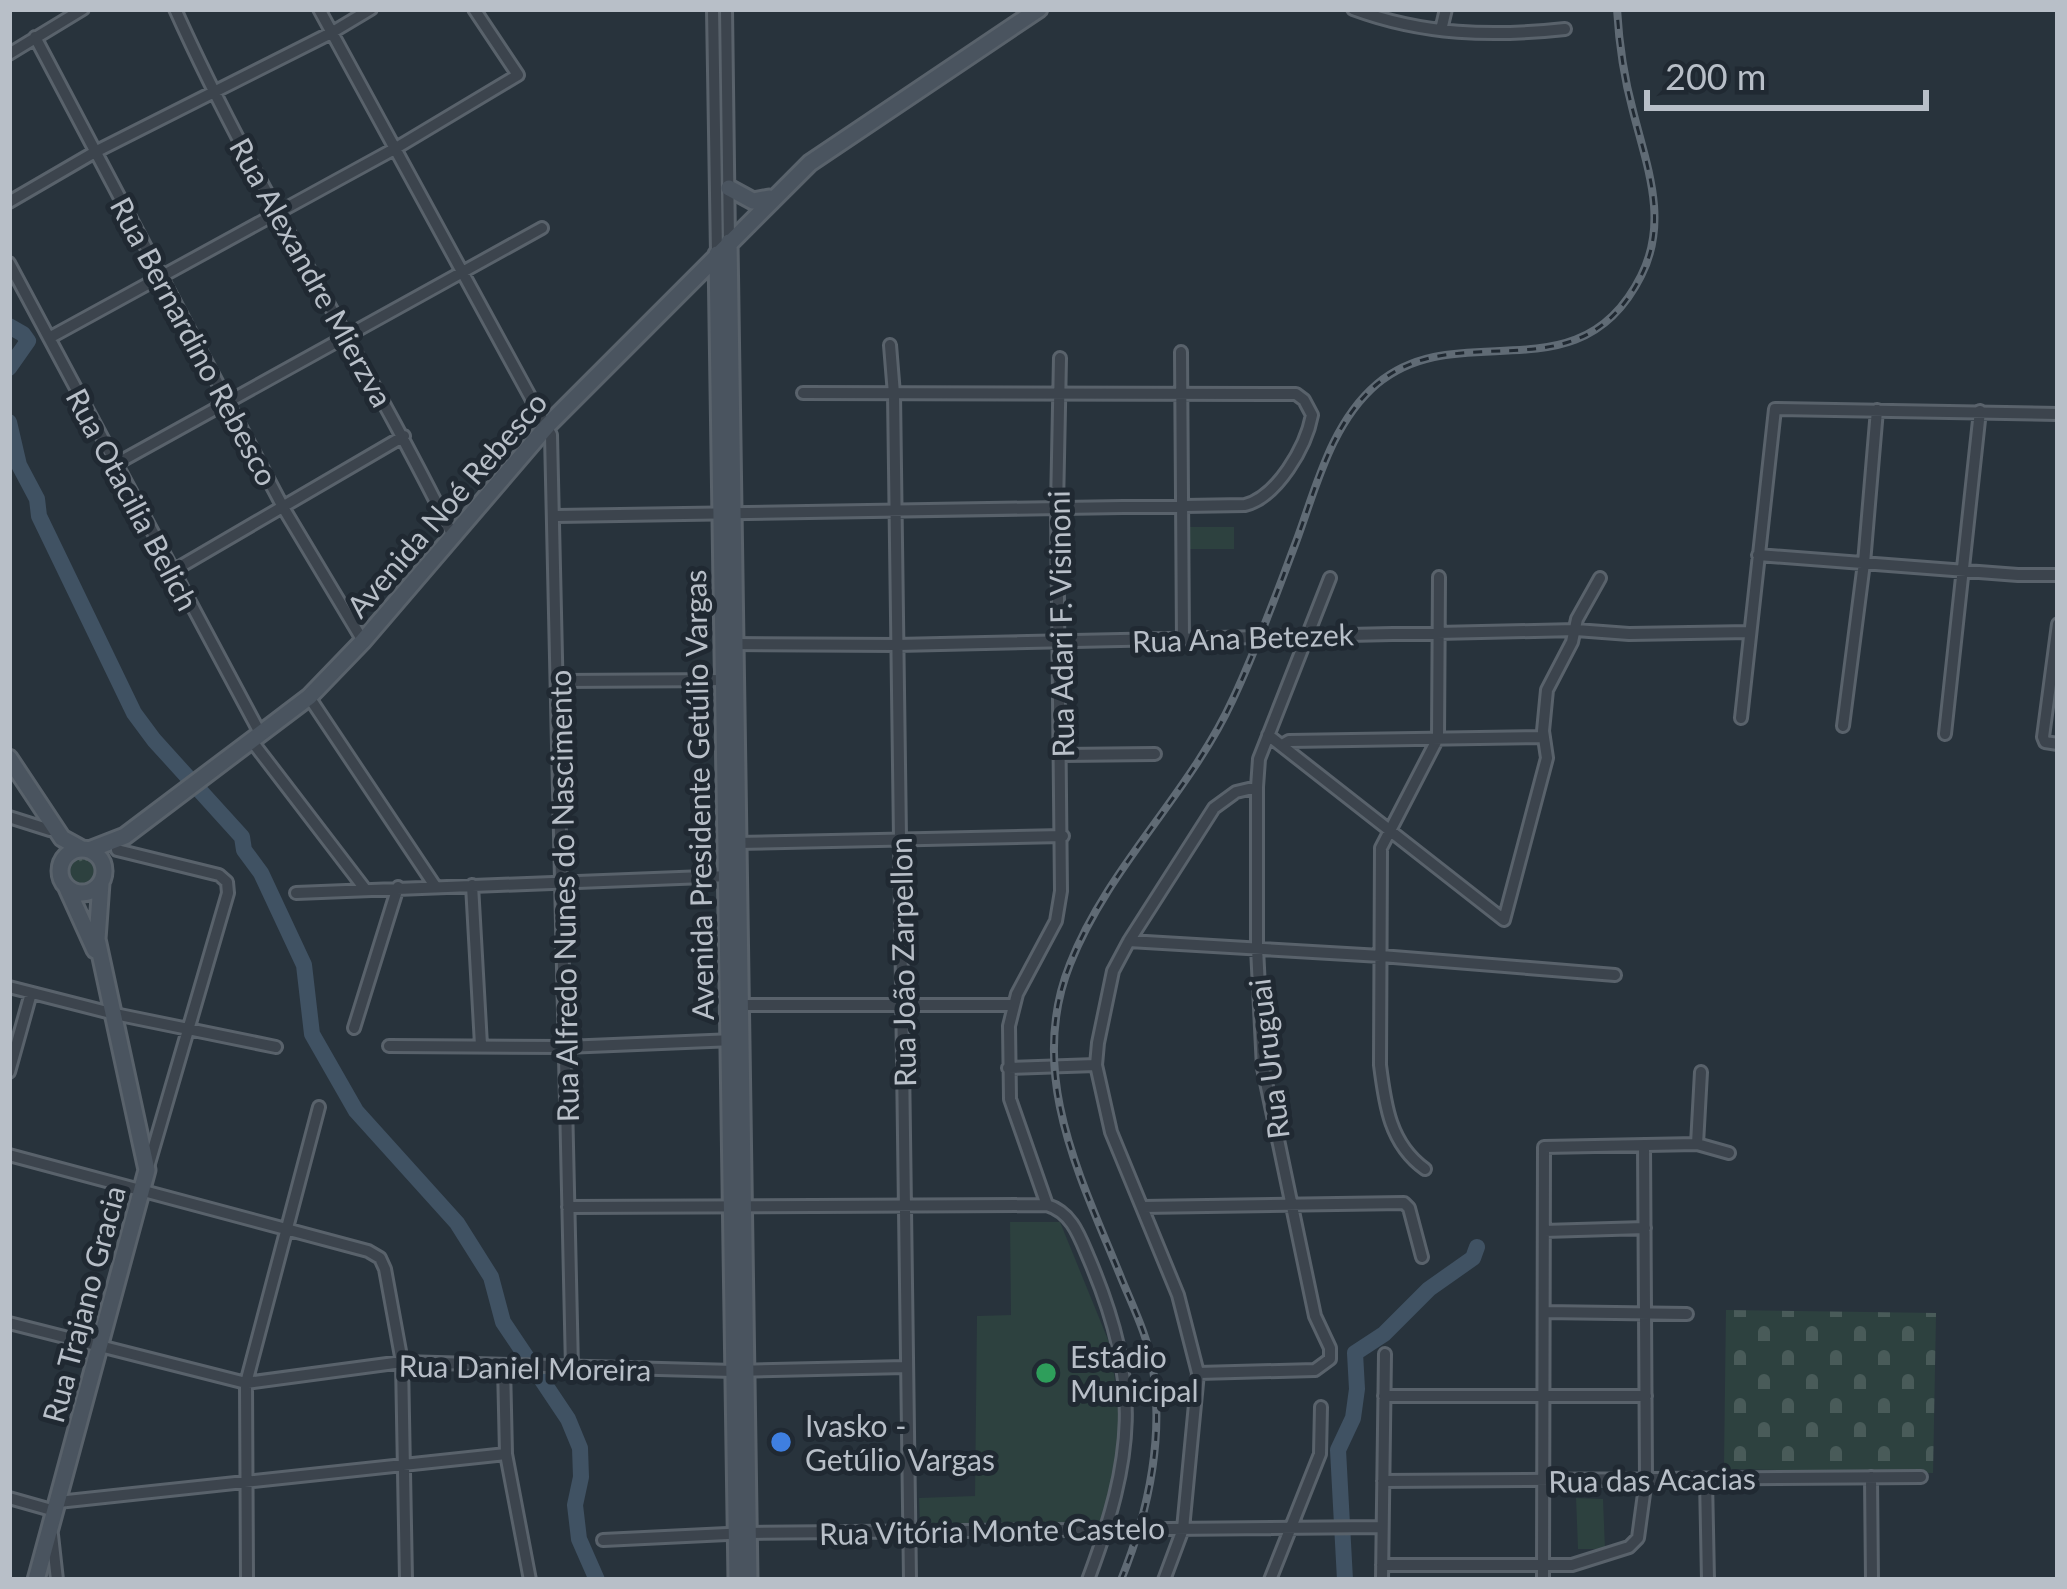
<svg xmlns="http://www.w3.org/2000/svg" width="2067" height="1589" viewBox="0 0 2067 1589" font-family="Lato,sans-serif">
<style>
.cemetery{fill:url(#cemetery-stones)}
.park{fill:url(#park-tufts)}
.pitch{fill:#2d413f}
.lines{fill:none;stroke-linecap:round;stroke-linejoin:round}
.river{stroke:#405263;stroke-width:16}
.street-casing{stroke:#59626b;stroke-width:16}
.secondary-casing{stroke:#59626b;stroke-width:21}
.street{stroke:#3c444d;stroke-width:10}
.secondary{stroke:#4a545f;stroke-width:15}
.rail-casing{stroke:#606b75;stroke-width:8}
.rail{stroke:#202932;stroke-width:3;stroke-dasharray:9;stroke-linecap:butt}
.leisure-dot{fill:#2e9e5b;stroke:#202932;stroke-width:4.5}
.shop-dot{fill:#3f7fe0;stroke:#202932;stroke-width:4.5}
.labels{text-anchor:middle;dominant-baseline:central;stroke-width:10;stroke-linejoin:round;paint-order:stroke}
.street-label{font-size:30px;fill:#b8bfc8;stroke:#202932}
.poi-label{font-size:30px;fill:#b8bfc8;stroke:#202932;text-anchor:start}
</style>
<defs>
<pattern id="cemetery-stones" width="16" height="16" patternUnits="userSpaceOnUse" patternTransform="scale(3)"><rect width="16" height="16" fill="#2d413f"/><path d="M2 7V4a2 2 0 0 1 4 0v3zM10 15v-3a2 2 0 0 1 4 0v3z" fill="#495b59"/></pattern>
<pattern id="park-tufts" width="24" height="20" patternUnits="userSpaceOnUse" patternTransform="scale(3)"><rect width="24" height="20" fill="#2d413f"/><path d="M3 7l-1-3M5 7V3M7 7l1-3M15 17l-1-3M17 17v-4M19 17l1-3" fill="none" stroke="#495b59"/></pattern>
</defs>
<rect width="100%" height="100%" fill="#28333c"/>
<path class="cemetery" d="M1726,1310L1936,1313L1933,1473L1724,1469Z"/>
<path class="park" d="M66 872a16 16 0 1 1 32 0a16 16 0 1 1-32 0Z"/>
<path class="pitch" d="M1188,527H1234V549H1189Z
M1010,1222H1060L1111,1347L1121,1435L1107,1522L920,1526L919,1498L975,1496L977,1316L1011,1315Z
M1576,1498L1603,1499L1605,1549H1578Z"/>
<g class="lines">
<path class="river" d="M9,326L23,334L28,341L9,368
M9,422L19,465L37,499L39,516L134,713L154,740L242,837L244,850L261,873L304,965L312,1034L356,1111L457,1223L491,1277L503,1322L568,1419L580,1448L581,1477L575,1505L579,1539L597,1580
M1345,1580L1338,1450L1353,1418L1357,1389L1355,1353L1384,1334L1429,1289L1473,1258L1477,1247"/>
<defs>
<path id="street" d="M175,9C256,190 365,357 452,534
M319,9L551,435L572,1368
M713,9L717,254
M726,9L729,242
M1353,9C1423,35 1492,37 1565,29
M1441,30L1446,9
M35,37L284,509L363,641
M9,54L83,9
M9,202L95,152L331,33L371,9
M9,263L260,733
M49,338L396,148L518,75L474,9
M890,345L894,394L910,1580
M1181,352L1183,640
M1060,358L1057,507L1061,891L1056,921L1017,994L1009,1026L1010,1099L1047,1205C1073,1213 1080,1238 1090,1261C1142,1385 1134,1457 1088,1580
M114,465L542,228
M556,516L1245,505C1277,497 1306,447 1312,415L1304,400L1296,394L803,393
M1758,555L2018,575H2058
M171,572L404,436
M2058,624L2043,737L2045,742L2058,744
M728,644L897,645L1576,630L1629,634L1750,632
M559,681L729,680
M309,697L435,886
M1741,718L1775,409L2058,414
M1843,726L1864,563L1877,410
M1945,734L1980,411
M1268,735L1504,920L1547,758L1543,731L1547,690L1572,642L1577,619L1600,578
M251,740L365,889
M1282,745L1289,741L1544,737
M1062,755L1155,754
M9,817L50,830
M736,843L1063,836
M117,850L219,875L227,882L228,893L148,1167
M472,885L481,1045
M296,893L730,876
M1129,941L1381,956L1615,975
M9,987L115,1014L276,1047
M740,1005H1012
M354,1028L398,887
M389,1046L565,1047L734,1040
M1008,1068L1096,1065
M9,1072L31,993
M1697,1144L1701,1072
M9,1155L368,1251L380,1258L385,1269L402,1362L406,1580
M1425,1169C1390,1144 1385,1105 1380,1065L1381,848L1438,738L1439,577
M568,1207L1047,1205
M1142,1207L1404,1203L1409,1208L1422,1257
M1544,1231L1645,1228
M1544,1312L1687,1314
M9,1323L246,1383L402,1362L734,1371L906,1367
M504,1366L506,1454L530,1580
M1198,1373L1315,1370L1330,1359V1348L1315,1316L1263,1068L1257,948V787L1259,759L1330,578
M1384,1396H1646
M1871,1477L1872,1580
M1706,1479L1708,1580
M1383,1481L1921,1477
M9,1498L55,1511
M58,1502L506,1454
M52,1535L57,1580
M603,1540L748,1533L1381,1527
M1382,1565H1572L1629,1547L1638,1538L1646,1479L1644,1145
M247,1580L246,1383L319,1107
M1164,1580L1183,1529L1198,1373L1178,1295L1111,1132L1096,1065L1098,1043L1113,971L1129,941L1214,808L1236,792L1257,787
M1270,1580L1320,1454L1321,1407
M1382,1580L1385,1354
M1543,1580L1544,1147L1697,1144L1729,1153"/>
<path id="secondary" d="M729,188L753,201L769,198
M729,242L749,1580
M717,254L737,1580
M9,758L62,838L82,849
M60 871a22 22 0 1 1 44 0a22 22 0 1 1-44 0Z
M89,850L125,836L309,697L363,641L548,425L810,163L1039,9
M66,886L95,950
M36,1580L147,1170L97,939L101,883"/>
</defs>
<use href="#street" class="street-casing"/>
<use href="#secondary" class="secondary-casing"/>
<use href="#street" class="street"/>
<use href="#secondary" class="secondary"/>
<defs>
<path id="rail" d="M1121,1580C1148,1513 1164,1442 1153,1369C1148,1337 1134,1309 1122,1280C1081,1178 1026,1074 1070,964C1108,867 1190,793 1233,699C1257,648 1276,595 1296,542C1316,488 1331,423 1377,384C1460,314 1579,400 1641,276C1669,221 1647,167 1633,111C1624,78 1619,43 1617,9"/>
</defs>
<use href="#rail" class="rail-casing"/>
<use href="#rail" class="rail"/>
</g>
<circle class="leisure-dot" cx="1046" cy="1373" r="12"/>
<circle class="shop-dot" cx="781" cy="1442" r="12"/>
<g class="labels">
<g class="street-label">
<text transform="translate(312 272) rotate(61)">Rua Alexandre Mierzva</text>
<text transform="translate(195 341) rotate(62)">Rua Bernardino Rebesco</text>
<text transform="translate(133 499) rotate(62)">Rua Otacilia Belich</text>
<text transform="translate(446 504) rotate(-49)">Avenida Noé Rebesco</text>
<text transform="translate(1060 624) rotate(-91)">Rua Adari F. Visinoni</text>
<text transform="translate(1243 637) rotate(-2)">Rua Ana Betezek</text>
<text transform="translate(698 795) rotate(-91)">Avenida Presidente Getúlio Vargas</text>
<text transform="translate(563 896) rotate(-91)">Rua Alfredo Nunes do Nascimento</text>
<text transform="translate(902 962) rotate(-91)">Rua João Zarpellon</text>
<text transform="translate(1268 1059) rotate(-97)">Rua Uruguai</text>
<text transform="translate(83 1304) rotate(-75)">Rua Trajano Gracia</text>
<text transform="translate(525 1367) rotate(1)">Rua Daniel Moreira</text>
<text transform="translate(1652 1479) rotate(-1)">Rua das Acacias</text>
<text transform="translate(992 1530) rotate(-1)">Rua Vitória Monte Castelo</text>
</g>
<g class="poi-label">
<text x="1070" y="1356">Estádio<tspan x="1070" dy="34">Municipal</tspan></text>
<text x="805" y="1425">Ivasko -<tspan x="805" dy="34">Getúlio Vargas</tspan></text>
</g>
</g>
<rect width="2067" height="1589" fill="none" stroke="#b8bfc8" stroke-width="24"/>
<path d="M1647 90v18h279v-18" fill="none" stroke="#b8bfc8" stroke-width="6"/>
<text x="1665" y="90" font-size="36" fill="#b8bfc8" stroke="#202932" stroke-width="9" paint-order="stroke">200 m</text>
</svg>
